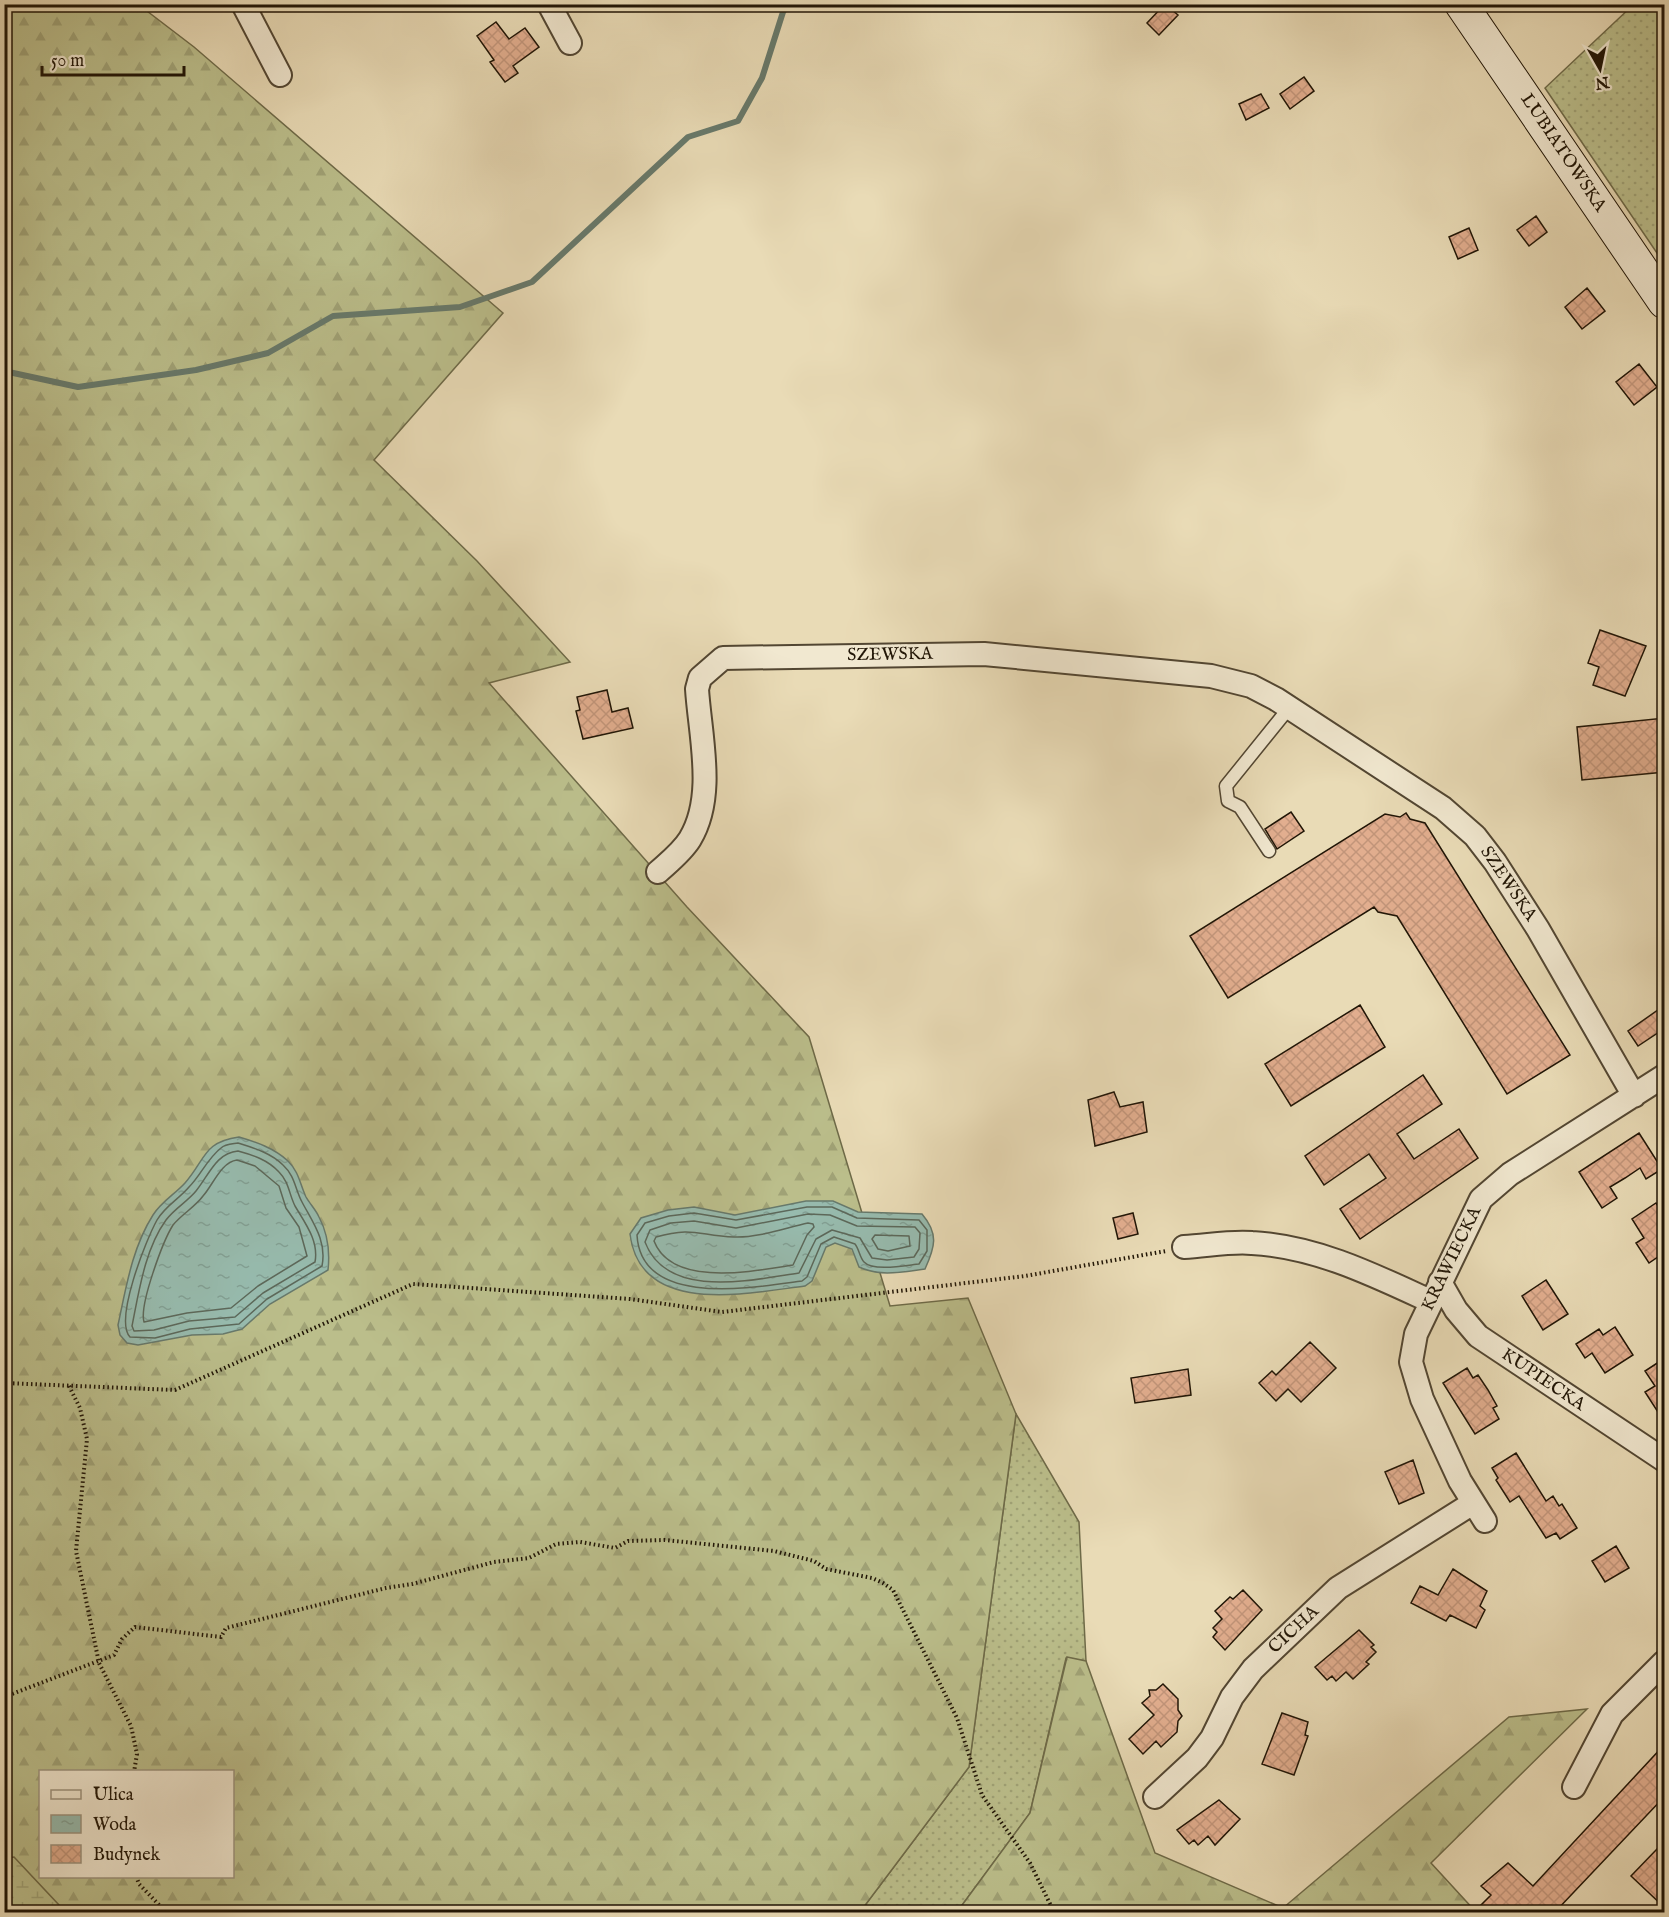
<svg xmlns="http://www.w3.org/2000/svg" width="1669" height="1917" viewBox="0 0 1669 1917" font-family="'IM FELL English',serif">
<style>
.grass{fill:url(#grass-dots);stroke:#6e6a48;stroke-width:1.5}
.forest{fill:url(#forest-firs);stroke:#6e6a48;stroke-width:1.5;fill-rule:evenodd}
.wetland{fill:url(#wetland-marsh);stroke:#6e6a48;stroke-width:1.5}
.water{fill:url(#water-ripples);stroke:#67796b;stroke-width:1.5}
.lines{fill:none;stroke-linecap:round;stroke-linejoin:round}
.shore{stroke:#5c685a;stroke-width:1.5}
.stream{stroke:#67796b;stroke-width:6}
.building{fill:url(#building-cross-hatch);stroke:#201506;stroke-width:1.5}
.lane-casing{stroke:#524632;stroke-width:15}
.street-casing{stroke:#524632;stroke-width:26}
.secondary-casing{stroke:#201506;stroke-width:34}
.path{stroke:#201506;stroke-width:4;stroke-dasharray:1.5 3;stroke-linecap:butt}
.lane{stroke:#f1e8d0;stroke-width:12}
.street{stroke:#f1e8d0;stroke-width:22}
.secondary{stroke:#f1e8d0;stroke-width:32}
.labels{text-anchor:middle;dominant-baseline:central;stroke-width:4.5;stroke-linejoin:round;paint-order:stroke}
.street-label{font-size:18px;fill:#201506;stroke:#f1e8d0}
</style>
<defs>
<pattern id="grass-dots" width="8" height="8" patternUnits="userSpaceOnUse" patternTransform="scale(1.5)"><rect width="8" height="8" fill="#bbbe8b"/><path d="M2 2h.1M6 6h.1" fill="none" stroke="#a0a276" stroke-width="1.8" stroke-linecap="round"/></pattern>
<pattern id="forest-firs" width="22" height="20" patternUnits="userSpaceOnUse" patternTransform="scale(1.5)"><rect width="22" height="20" fill="#bbbe8b"/><path d="M5 1l3.5 6h-7zM16 11l3.5 6h-7z" fill="#a0a276"/></pattern>
<pattern id="wetland-marsh" width="20" height="14" patternUnits="userSpaceOnUse" patternTransform="scale(1.5)"><rect width="20" height="14" fill="#bbbe8b"/><path d="M1 5h8M5 5V1M11 12h8M15 12V8" fill="none" stroke="#a0a276"/></pattern>
<pattern id="water-ripples" width="26" height="14" patternUnits="userSpaceOnUse" patternTransform="scale(1.5)"><rect width="26" height="14" fill="#97bbae"/><path d="M2 4q2-2 4 0t4 0M15 11q2-2 4 0t4 0" fill="none" stroke="#82a094"/></pattern>
<pattern id="building-cross-hatch" width="8" height="8" patternUnits="userSpaceOnUse" patternTransform="scale(1.5)"><rect width="8" height="8" fill="#e2ae8f"/><path d="M0 0l8 8M0 8l8-8" fill="none" stroke="#c2957a"/></pattern>
</defs>
<rect width="100%" height="100%" fill="#e9dbb6"/>
<filter id="stains"><feTurbulence type="fractalNoise" baseFrequency=".00333" numOctaves="4"/><feColorMatrix values="0 0 0 0 .2 0 0 0 0 .09 0 0 0 0 .02 0 0 0 .5 -.17"/></filter>
<radialGradient id="worn" r=".72"><stop offset=".6" stop-color="#630" stop-opacity="0"/><stop offset="1" stop-color="#630" stop-opacity=".3"/></radialGradient>
<path class="grass" d="M1633,5H1664V249L1659,256L1545,88Z
M1016,1414L1079,1522L1086,1661L1066,1658L1030,1813L957,1912H860L969,1767Z"/>
<path class="forest" d="M5,5H139L194,47L503,313L374,460L477,561L570,662L489,683L687,907L809,1037L890,1306L968,1298L1016,1414L969,1767L860,1912H5ZM40,1772H232V1876H40Z
M1067,1657L1086,1661L1155,1853L1283,1908L1509,1717L1587,1709L1431,1863L1476,1912H957L1030,1813Z"/>
<path class="wetland" d="M14,1857L59,1905L61,1912H5V1858Z"/>
<path class="water" d="M239,1137C256,1142 274,1148 288,1161C299,1172 300,1184 306,1197C310,1204 316,1210 319,1217C328,1234 330,1252 328,1270L270,1304L242,1329L223,1334L192,1335L138,1345L127,1343L120,1335L118,1325C126,1288 132,1248 153,1215C161,1202 175,1194 185,1183C206,1159 203,1142 239,1137Z
M806,1201H833L858,1212L922,1214C939,1234 935,1247 925,1269C902,1272 880,1277 859,1267L852,1249L835,1243L826,1247L812,1281L805,1286C748,1293 640,1317 630,1234L641,1218L668,1210L694,1207L735,1215Z"/>
<g class="lines">
<path class="shore" d="M238,1143C254,1148 271,1153 283,1165C295,1176 295,1189 302,1202C313,1223 327,1241 322,1266L267,1299L239,1324L190,1329L155,1338L130,1337C114,1320 146,1240 157,1220C165,1206 179,1199 189,1187C201,1175 207,1159 221,1148C225,1144 232,1144 238,1143Z
M238,1151C253,1155 268,1160 279,1172C289,1182 289,1194 295,1206C305,1223 319,1241 315,1262L263,1293L235,1317L189,1321L154,1330L134,1331L132,1326C139,1291 145,1249 166,1220C175,1208 187,1202 196,1191C209,1175 216,1153 238,1151Z
M237,1160L255,1166L279,1186L286,1208L299,1227L307,1256L258,1286L231,1308L187,1313L144,1322C139,1305 163,1241 173,1225C182,1214 195,1207 203,1196C213,1185 221,1162 237,1160Z
M807,1207H832L857,1218L919,1220L927,1230V1251L919,1264C908,1265 873,1272 864,1262C860,1258 859,1249 855,1244L834,1237L821,1244L807,1277L802,1281C756,1287 641,1309 637,1235L645,1223L669,1216L694,1213L736,1220Z
M808,1214L830,1215L857,1226L915,1227L920,1233L919,1249L914,1257L887,1260L872,1258L860,1238L832,1230L816,1239L799,1273C751,1280 667,1300 645,1242L650,1230L671,1223L694,1221L736,1228Z
M808,1223L813,1224L814,1227L807,1235L793,1265C754,1271 672,1288 654,1241L656,1237C693,1226 700,1236 734,1237C758,1238 785,1228 808,1223Z
M875,1235L909,1236L910,1246L888,1251L878,1249L872,1239Z"/>
<path class="stream" d="M4,371L78,387L196,370L268,353L333,316L460,307L532,282L688,137L738,121L762,78L783,12L789,4"/>
</g>
<path class="building" d="M1165,4L1178,15L1159,35L1147,23Z
M496,22L509,39L525,28L539,47L513,66L518,73L505,82L490,62L494,60L477,36Z
M1304,77L1314,91L1290,109L1280,94Z
M1261,94L1269,108L1246,120L1239,104Z
M1536,216L1547,232L1529,246L1517,230Z
M1469,228L1478,250L1458,259L1449,237Z
M1587,288L1605,311L1582,329L1565,307Z
M1639,364L1657,387L1634,405L1616,382Z
M1600,630L1646,646L1625,696L1593,685L1599,667L1588,663Z
M607,690L612,712L628,708L633,728L583,739L576,711L580,710L577,697Z
M1665,718V772L1582,780L1577,727Z
M1291,812L1304,831L1277,849L1265,829Z
M1406,813L1410,819L1425,823L1570,1055L1507,1094L1397,916L1378,912L1374,907L1228,998L1190,936L1385,814L1400,817Z
M1360,1005L1385,1047L1291,1106L1265,1064Z
M1665,1005V1028L1638,1046L1628,1031Z
M1423,1075L1442,1104L1397,1134L1414,1159L1459,1129L1478,1158L1360,1239L1340,1209L1386,1178L1369,1154L1324,1185L1305,1156Z
M1114,1092L1120,1107L1143,1102L1147,1132L1095,1146L1088,1100Z
M1639,1133L1662,1169L1646,1179L1640,1168L1625,1178L1610,1187L1617,1198L1602,1208L1579,1172Z
M1656,1203L1665,1216V1252L1649,1263L1636,1243L1644,1238L1632,1219Z
M1133,1213L1138,1234L1118,1239L1113,1218Z
M1546,1280L1568,1314L1543,1330L1522,1296Z
M1615,1327L1633,1355L1605,1373L1592,1353L1585,1358L1576,1344L1599,1329L1603,1335Z
M1310,1342L1336,1368L1301,1402L1288,1389L1276,1401L1259,1383L1272,1371L1276,1375Z
M1665,1358V1423L1645,1392L1655,1386L1645,1371Z
M1467,1368L1473,1378L1478,1375L1488,1390L1497,1406L1493,1408L1499,1419L1475,1434L1443,1383Z
M1188,1369L1191,1395L1135,1403L1131,1378Z
M1516,1453L1546,1501L1553,1496L1559,1506L1562,1504L1577,1528L1560,1539L1556,1533L1546,1538L1519,1496L1510,1502L1496,1480L1498,1478L1492,1468Z
M1413,1460L1424,1493L1399,1504L1385,1472Z
M1616,1546L1629,1568L1605,1582L1592,1561Z
M1453,1569L1487,1591L1480,1606L1485,1610L1476,1628L1450,1615L1446,1621L1411,1603L1420,1586L1438,1595Z
M1243,1590L1262,1610L1225,1650L1213,1637L1217,1632L1213,1628L1222,1619L1215,1611L1230,1597L1233,1599Z
M1359,1630L1374,1645L1371,1647L1376,1652L1366,1662L1369,1664L1353,1679L1346,1672L1336,1681L1332,1676L1327,1680L1315,1667Z
M1163,1684L1178,1699V1710L1182,1716L1178,1721L1177,1732L1161,1747L1156,1741L1143,1754L1129,1739L1154,1715L1142,1703L1150,1696L1149,1690H1156Z
M1282,1713L1308,1722L1305,1735L1308,1736L1294,1775L1262,1764Z
M1665,1744V1796L1555,1912H1474L1491,1895L1481,1886L1508,1863L1533,1886Z
M1219,1800L1240,1819L1215,1845L1208,1836L1198,1845L1194,1840L1189,1844L1177,1830Z
M1657,1849L1665,1856V1908L1631,1876Z"/>
<g class="lines">
<defs>
<path id="lane" d="M1269,851L1240,807L1228,801L1226,786L1289,708"/>
<path id="street" d="M243,4L280,75
M549,4L570,43
M658,872C669,862 682,852 690,839C716,796 700,736 697,689L700,678L723,658L984,654L1211,676L1251,686L1276,699L1443,808L1475,836L1495,862L1538,929L1634,1096
M1184,1247C1206,1246 1230,1241 1252,1243C1315,1246 1374,1275 1430,1301
M1440,1282L1456,1310L1478,1336L1664,1460
M1485,1521L1460,1481L1422,1399L1411,1362L1416,1334L1481,1199L1510,1174L1664,1076
M1574,1787L1612,1714L1664,1662
M1155,1797L1197,1758L1212,1738L1232,1697L1253,1669L1338,1588L1473,1503"/>
<path id="secondary" d="M1461,4L1664,302"/>
</defs>
<use href="#lane" class="lane-casing"/>
<use href="#street" class="street-casing"/>
<use href="#secondary" class="secondary-casing"/>
<path class="path" d="M4,1383L175,1390L413,1284L630,1299L722,1312L1025,1276L1166,1251
M69,1386L80,1408L87,1439L76,1551L99,1663L131,1726L137,1754L134,1772
M4,1697L114,1655L122,1639L135,1627L221,1637L226,1628L386,1588L412,1584L494,1562L529,1558L556,1544L580,1542L615,1548L628,1541L665,1540L774,1551L814,1561L826,1569L872,1578L883,1583L893,1590L957,1718L982,1795L1030,1863L1054,1912
M136,1876L139,1884L166,1912"/>
<use href="#lane" class="lane"/>
<use href="#street" class="street"/>
<use href="#secondary" class="secondary"/>
</g>
<g class="labels">
<g class="street-label">
<text transform="translate(1563 153) rotate(56)">LUBIATOWSKA</text>
<text transform="translate(890 655) rotate(-1)">SZEWSKA</text>
<text transform="translate(1508 884) rotate(56)">SZEWSKA</text>
<text transform="translate(1452 1259) rotate(-64)">KRAWIECKA</text>
<text transform="translate(1543 1380) rotate(34)">KUPIECKA</text>
<text transform="translate(1294 1630) rotate(-43)">CICHA</text>
</g>
</g>
<rect width="1669" height="1917" fill="none" stroke="#e9dbb6" stroke-width="24"/>
<rect x="6" y="6" width="1657" height="1905" fill="none" stroke="#201506" stroke-width="3"/>
<rect x="12" y="12" width="1645" height="1893" fill="none" stroke="#201506" stroke-width="1.5"/>
<rect x="39" y="1770" width="195" height="108" fill="#f1e8d0" stroke="#9d947f" stroke-width="1.5"/>
<rect x="51" y="1790" width="30" height="9" fill="#f1e8d0" stroke="#9d947f" stroke-width="1.5"/>
<text x="93" y="1800" font-size="18" fill="#201506">Ulica</text>
<rect x="51" y="1815" width="30" height="18" fill="url(#water-ripples)" stroke="#9d947f" stroke-width="1.5"/>
<text x="93" y="1830" font-size="18" fill="#201506">Woda</text>
<rect x="51" y="1845" width="30" height="18" fill="url(#building-cross-hatch)" stroke="#9d947f" stroke-width="1.5"/>
<text x="93" y="1860" font-size="18" fill="#201506">Budynek</text>
<g transform="translate(1600 69) rotate(171)" stroke="#f1e8d0" stroke-width="4.5" paint-order="stroke">
<path d="M0-4.5L10 22L0 15L-10 22Z" fill="#201506"/>
<text y="-9" font-size="16" font-weight="bold" text-anchor="middle" fill="#201506">N</text>
</g>
<path d="M42 66v9h142v-9" fill="none" stroke="#201506" stroke-width="3"/>
<text x="51" y="66" font-size="18" fill="#201506" stroke="#f1e8d0" stroke-width="4.5" paint-order="stroke">50 m</text>
<rect width="100%" height="100%" filter="url(#stains)"/>
<rect width="100%" height="100%" fill="url(#worn)"/>
</svg>
